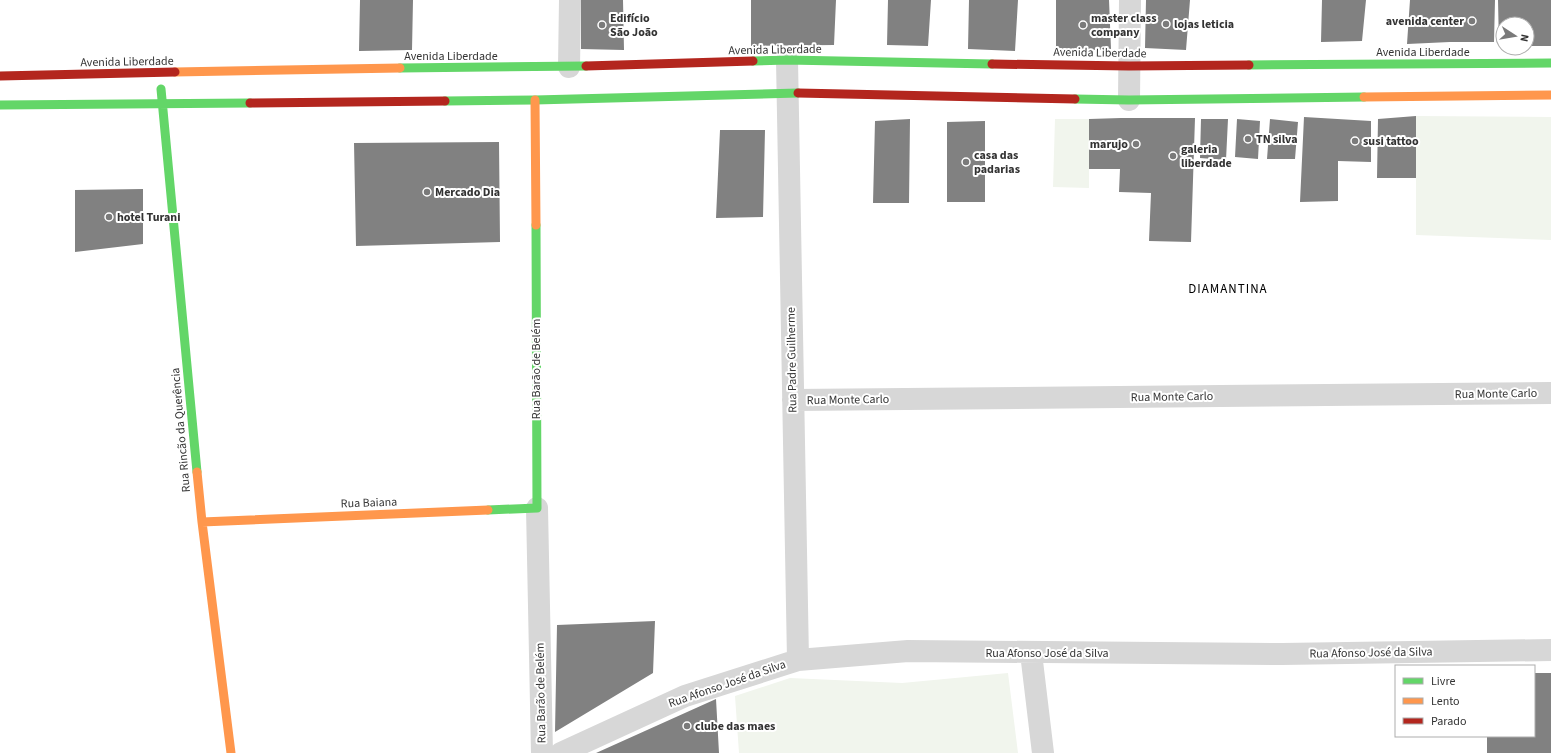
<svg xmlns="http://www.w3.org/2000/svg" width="1551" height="753" viewBox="0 0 1551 753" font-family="'Source Sans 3',sans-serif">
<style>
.green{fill:#f1f5ed}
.building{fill:#818181}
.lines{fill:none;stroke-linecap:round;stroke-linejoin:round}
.street{stroke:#d7d7d7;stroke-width:22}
.fast{stroke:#63d668;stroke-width:9}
.slow{stroke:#ff974d;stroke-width:9}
.jam{stroke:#b3261e;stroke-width:9}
.poi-dot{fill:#7a7a7a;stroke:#fff;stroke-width:1.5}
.labels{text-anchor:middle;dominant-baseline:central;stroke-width:4;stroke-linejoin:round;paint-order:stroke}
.poi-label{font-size:12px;font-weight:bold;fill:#333;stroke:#fff;text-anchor:start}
.street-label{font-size:12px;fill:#333;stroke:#fff}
.neighbourhood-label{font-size:13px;letter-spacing:1px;fill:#000;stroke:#fff}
</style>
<rect width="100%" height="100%" fill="#fff"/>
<path class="green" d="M1416,116L1551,117V240L1416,235Z
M1055,119H1089V188L1053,187Z
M1008,673L1018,753H739L735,696L790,678L902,683Z"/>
<path class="building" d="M360,0H413L412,50L359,51Z
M581,0H623L624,50L581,49Z
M751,0H836L834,45L751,46Z
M888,0H931L928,46L887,45Z
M969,0H1018L1015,51L968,49Z
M1056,0H1109L1111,49L1056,52Z
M1146,0H1190L1186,50L1145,48Z
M1322,0H1366L1362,41L1321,42Z
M1410,0H1495L1494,42H1450L1407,44Z
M1498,0H1551V46H1527V24H1503V46H1499Z
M1416,116V178H1377L1378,119Z
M1304,117L1371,121V162L1338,161V201L1300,202Z
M1121,118H1195L1191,242L1149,241L1151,193L1119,192L1120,169H1089V119Z
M910,119L909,203H873L875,121Z
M1201,119H1228L1226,160L1200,158Z
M1237,119L1260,121L1258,159L1235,157Z
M1270,119L1298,122L1295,159H1267Z
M985,121V202H947V122Z
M720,130H765L763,217L716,218Z
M499,142L500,242L356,246L354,143Z
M143,189V244L75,252V190Z
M655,621L653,673L555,732L557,625Z
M1534,673H1551V753H1487V736H1534Z
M716,699L719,753H596Z"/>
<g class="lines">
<path class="street" d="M787,60L798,660
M569,67L570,0
M1129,100L1130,0
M793,400L1551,393
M537,508L542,753
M1031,653L1043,753
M561,753L685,696L798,660L908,651L1282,654L1551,650"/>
<path class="fast" d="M753,61L787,60L992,64
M1249,65L1551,63
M400,68L586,66
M161,89L197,472
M1075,99L1129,100L1364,97
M445,101L535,100L798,93
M0,105L250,103
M488,510L537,508L536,225"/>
<path class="slow" d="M175,72L400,68
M1364,97L1551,95
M535,100L536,225
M197,472L202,522L231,753
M202,522L488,510"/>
<path class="jam" d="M992,64L1129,66L1249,65
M586,66L753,61
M0,76L175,72
M798,93L1075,99
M250,103L445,101"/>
</g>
<g class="poi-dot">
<circle cx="1472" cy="21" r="4"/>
<circle cx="1166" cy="24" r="4"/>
<circle cx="602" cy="25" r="4"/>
<circle cx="1083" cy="25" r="4"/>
<circle cx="1248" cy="139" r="4"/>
<circle cx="1355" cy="141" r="4"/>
<circle cx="1136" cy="144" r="4"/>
<circle cx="1173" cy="156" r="4"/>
<circle cx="966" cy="162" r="4"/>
<circle cx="427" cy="192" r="4"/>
<circle cx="109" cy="217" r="4"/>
<circle cx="687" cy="726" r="4"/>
</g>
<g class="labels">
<g class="poi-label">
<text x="610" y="18">Edifício<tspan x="610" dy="14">São João</tspan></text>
<text x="1091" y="18">master class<tspan x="1091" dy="14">company</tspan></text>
<text x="1464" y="21" text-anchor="end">avenida center</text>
<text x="1174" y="24">lojas leticia</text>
<text x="1256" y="139">TN silva</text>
<text x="1363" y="141">susi tattoo</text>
<text x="1128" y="144" text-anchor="end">marujo</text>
<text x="1181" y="149">galeria<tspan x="1181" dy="14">liberdade</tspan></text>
<text x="974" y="155">casa das<tspan x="974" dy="14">padarias</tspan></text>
<text x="435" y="192">Mercado Dia</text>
<text x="117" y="217">hotel Turani</text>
<text x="695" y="726">clube das maes</text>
</g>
<g class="street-label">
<text transform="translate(775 50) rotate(-1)">Avenida Liberdade</text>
<text x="1423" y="52">Avenida Liberdade</text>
<text transform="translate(1100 53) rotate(1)">Avenida Liberdade</text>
<text x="451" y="56">Avenida Liberdade</text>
<text transform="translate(127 62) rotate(-1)">Avenida Liberdade</text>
<text transform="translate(792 360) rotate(-91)">Rua Padre Guilherme</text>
<text transform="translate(536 369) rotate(-90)">Rua Barão de Belém</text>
<text transform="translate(1496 394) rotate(-1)">Rua Monte Carlo</text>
<text transform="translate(1172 397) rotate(-1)">Rua Monte Carlo</text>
<text transform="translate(848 400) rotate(-1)">Rua Monte Carlo</text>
<text transform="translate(181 430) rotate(-95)">Rua Rincão da Querência</text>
<text transform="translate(369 503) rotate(-2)">Rua Baiana</text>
<text x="1047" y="653">Rua Afonso José da Silva</text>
<text transform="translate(1371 653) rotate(-1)">Rua Afonso José da Silva</text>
<text transform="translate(727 684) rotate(-19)">Rua Afonso José da Silva</text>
<text transform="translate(541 693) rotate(-91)">Rua Barão de Belém</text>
</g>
<g class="neighbourhood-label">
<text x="1228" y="289">DIAMANTINA</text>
</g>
</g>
<rect x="1395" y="665" width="140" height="72" fill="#ffffff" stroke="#adadad"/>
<rect x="1403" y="678" width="20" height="6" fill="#63d668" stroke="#adadad"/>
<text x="1431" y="685" font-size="12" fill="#333333">Livre</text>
<rect x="1403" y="698" width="20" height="6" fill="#ff974d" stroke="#adadad"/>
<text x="1431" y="705" font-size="12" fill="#333333">Lento</text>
<rect x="1403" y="718" width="20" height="6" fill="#b3261e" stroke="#adadad"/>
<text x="1431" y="725" font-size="12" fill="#333333">Parado</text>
<g transform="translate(1515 36) rotate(102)"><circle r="19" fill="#ffffff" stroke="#adadad"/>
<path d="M0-3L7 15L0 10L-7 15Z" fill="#7a7a7a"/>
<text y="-6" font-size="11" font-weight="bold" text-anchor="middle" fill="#333333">N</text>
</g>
</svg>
